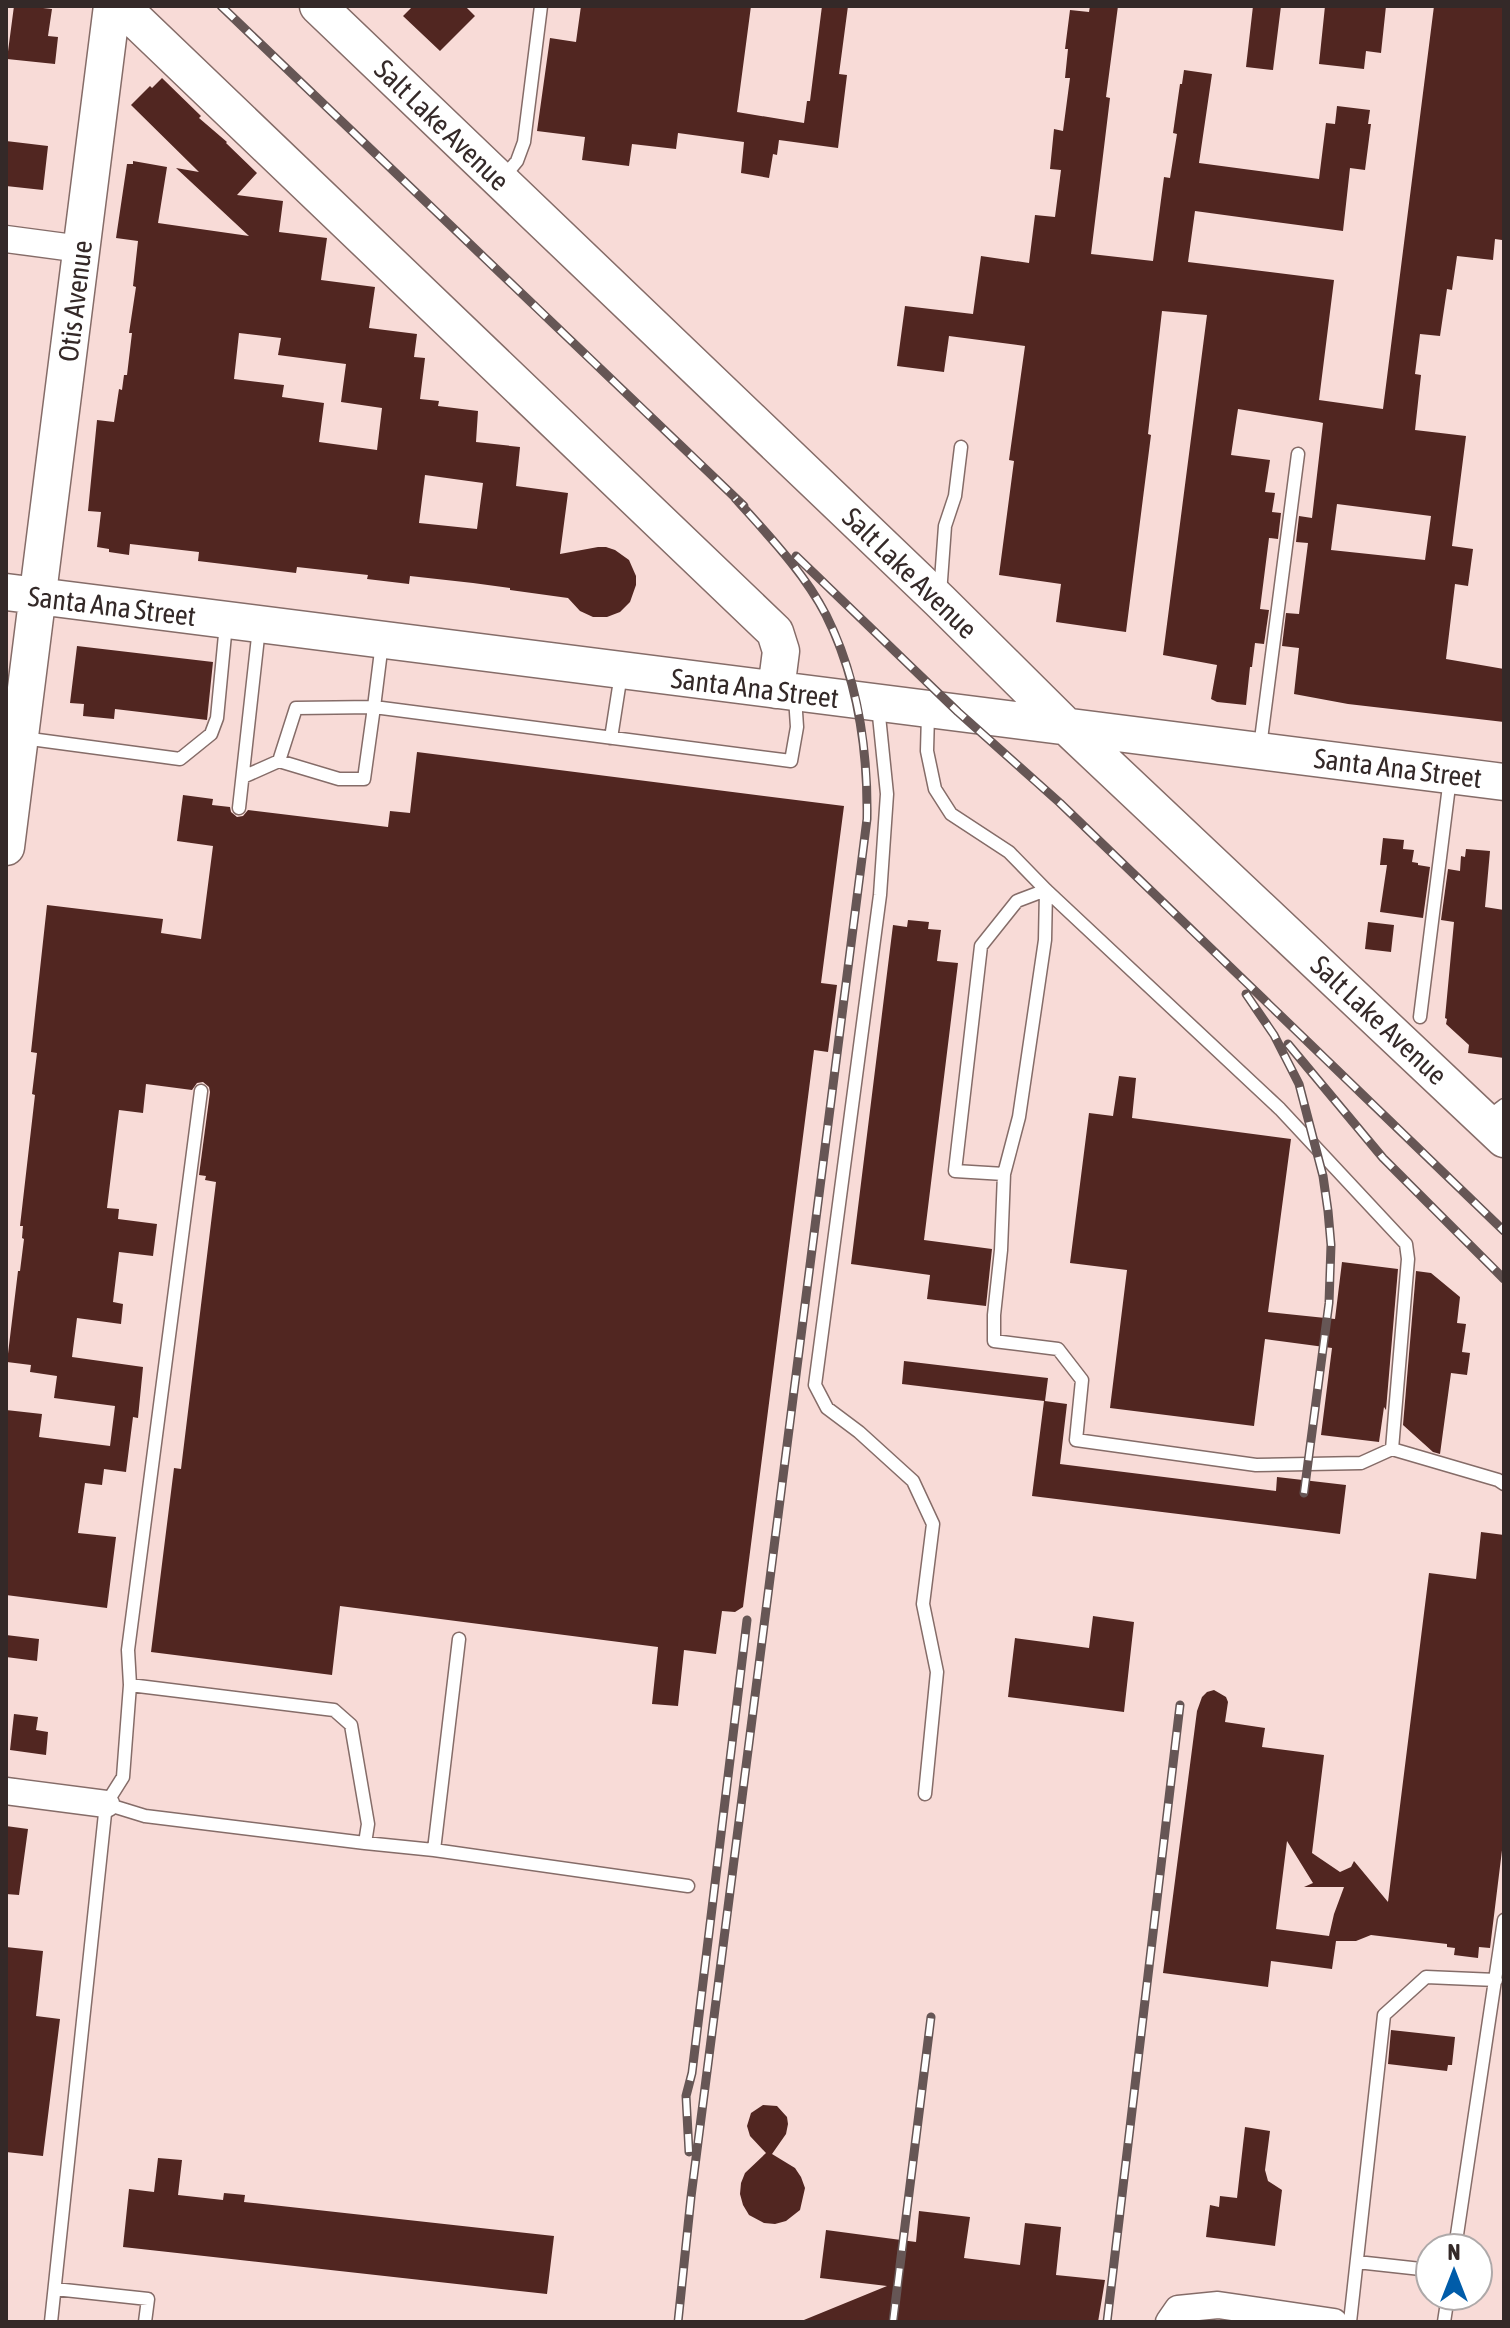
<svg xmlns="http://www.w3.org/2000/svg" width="1510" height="2328" viewBox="0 0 1510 2328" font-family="'Asap Condensed',sans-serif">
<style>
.building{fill:#512621;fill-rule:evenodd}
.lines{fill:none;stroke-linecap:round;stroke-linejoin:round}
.lane-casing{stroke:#856c68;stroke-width:15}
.street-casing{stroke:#856c68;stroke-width:29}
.secondary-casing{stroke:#856c68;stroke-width:39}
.lane{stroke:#fff;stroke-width:12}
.street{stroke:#fff;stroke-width:26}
.secondary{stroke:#fff;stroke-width:36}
.rail-casing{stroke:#665655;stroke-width:9}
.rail{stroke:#fff;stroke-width:6;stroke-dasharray:18;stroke-linecap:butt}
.labels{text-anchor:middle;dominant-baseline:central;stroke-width:8;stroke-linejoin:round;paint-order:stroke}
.street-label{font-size:28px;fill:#342928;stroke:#fff}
</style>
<rect width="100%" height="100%" fill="#f8dbd7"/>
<path class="building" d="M14,6H44L43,8L52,9L48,36L58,37L55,64L7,59Z
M413,6H465L475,16L440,51L403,16Z
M581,6H751L737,112L804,123L807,101H810L822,6H848L839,74L847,75L838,148L779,140L777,155L773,154L769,178L741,173L744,142L678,133L676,149L632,144L629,166L582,160L585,137L537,131L550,38L576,42Z
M1090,6H1118L1106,97L1110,98L1091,254L1153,261L1164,177L1170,178L1177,134L1173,133L1180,84H1182L1184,70L1212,74L1199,163L1319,179L1326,123L1335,124L1337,106L1370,110L1368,124H1371L1365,170L1350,168L1343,231L1195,211L1188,262L1334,280L1319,400L1383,409L1434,6H1504V222L1502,240L1495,239L1493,260L1457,256L1452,290L1447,289L1440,336L1420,334L1415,374L1421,375L1415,430L1466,436L1452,546L1473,549L1468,586L1455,584L1446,659L1504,669V722L1348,704L1294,694L1299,648L1282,646L1286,613L1299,614L1308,543L1296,542L1299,516L1312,518L1323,423L1319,422L1238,409L1231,455L1270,460L1265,492L1275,493L1272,512L1281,513L1278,539L1269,538L1260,609L1269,610L1264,644L1255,643L1252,667H1250L1246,705L1217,702L1211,699L1217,665L1163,655L1207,315L1162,311L1148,434L1151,435L1126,632L1056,622L1061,584L999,575L1014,461L1009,460L1025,346L949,336L944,372L897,366L905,306L973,314L981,256L1029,263L1035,215L1055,217L1061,170L1050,169L1054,129L1063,131L1070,78H1065L1068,49H1065L1070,10L1089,12ZM1337,504L1431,516L1425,560L1331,550Z
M1253,6H1281L1273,70L1246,67Z
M1325,6H1386L1381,53L1366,51L1364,69L1319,64Z
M162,78L201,116L199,118L227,142L226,143L257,173L237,195L283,201L279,232L327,238L321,280L375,287L369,328L417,334L414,357L425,358L420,399L439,401L438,406L478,411L476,442L520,447L516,486L568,493L560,554L598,547H606L615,550L629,560L636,576V585L630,602L620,612L607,617H593L580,611L568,598L510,590V588L473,583L410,576L409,584L367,579L368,575L297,567L296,573L198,561L199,552L130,544L129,555L109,552V549L97,547L101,512L88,511L97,420L114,422L119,389L122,390L124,375H127L132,333H129L136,287L133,286L138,241L116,238L127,164H133V161L167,167L158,223L249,236L176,168L199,172L131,105L150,86L152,88ZM239,333L281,338L278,355L346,364L341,402L382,408L377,450L319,442L324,403L282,397L284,385L234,379ZM425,475L483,483L477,529L419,523Z
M6,141L48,146L43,190L6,186Z
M77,646L213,662L207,720L115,709L114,719L83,716L84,704L70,703Z
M417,752L844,806L821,983L837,985L828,1052L814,1050L743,1607L735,1612L722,1611L716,1654L684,1650L678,1706L652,1704L658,1647L340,1606L332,1675L151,1652L174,1468L181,1469L216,1182L205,1180L206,1176L199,1175L210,1092L209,1087L203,1082L197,1083L192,1090L146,1084L143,1113L119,1110L107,1208L119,1209L118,1219L157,1224L153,1256L119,1252L113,1302L123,1304L121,1324L77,1318L72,1357L143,1367L138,1418L133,1417L126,1472L104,1469L102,1485L85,1483L78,1533L116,1537L107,1608L6,1595V1410L42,1414L39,1437L110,1446L115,1406L54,1398L57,1376L30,1372L31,1365L7,1362L18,1271H20L24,1239L22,1238L23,1226H20L35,1095L32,1094L37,1053L31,1052L47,905L163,919L161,933L201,939L213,846L177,841L183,795L213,799L212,805L230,807L231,812L237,817L243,816L248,810L388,827L390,811L410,813Z
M1383,838L1404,840L1403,849L1414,850L1412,862L1418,863V865L1430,867L1423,918L1380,912L1387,865H1380Z
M1466,849L1490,851L1485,907L1504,910V1058L1468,1053L1469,1045L1446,1024L1447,1019L1445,1018L1454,922L1441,920L1448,869L1460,871L1461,856L1465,857Z
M908,920L929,922L928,929L941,930L937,961L958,963L924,1240L992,1249L986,1306L927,1299L930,1275L851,1264L893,925L907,927Z
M1368,922L1394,925L1391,952L1365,949Z
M1119,1076L1136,1078L1132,1118L1291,1139L1268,1312L1335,1319L1342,1262L1398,1269L1386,1410L1384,1407L1379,1442L1321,1435L1332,1348L1265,1339L1254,1426L1110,1408L1127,1270L1070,1263L1089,1113L1113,1116Z
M1416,1271L1431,1273L1460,1297L1457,1323L1466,1324L1462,1352L1470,1353L1467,1375L1451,1373L1440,1454L1433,1452L1403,1425Z
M904,1361L1048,1378L1045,1401L1067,1404L1060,1464L1276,1491L1277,1477L1346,1485L1340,1534L1032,1496L1044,1401L902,1384Z
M1481,1532L1504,1535V1834L1490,1948L1479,1947L1478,1958L1454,1955L1455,1948L1447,1947V1944L1371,1935L1356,1941H1336L1332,1969L1271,1961L1268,1987L1163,1973L1197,1711L1202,1697L1207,1692L1214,1690L1226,1697L1228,1702L1225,1722L1265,1728L1262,1747L1324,1755L1312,1853L1340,1872L1351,1867L1354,1861L1388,1902L1429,1573L1476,1579ZM1287,1841L1313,1883L1304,1887H1344L1334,1914L1329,1936L1276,1929Z
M1093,1616L1134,1622L1124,1712L1008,1697L1015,1638L1089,1648Z
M6,1635L39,1639L37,1661L6,1657Z
M14,1714L38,1717L36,1730L48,1732L46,1755L10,1750Z
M6,1826L28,1829L19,1895L6,1894Z
M6,1947L43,1951L36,2016L60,2019L43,2156L6,2152Z
M1391,2030L1455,2037L1452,2065H1448L1447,2071L1388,2064Z
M763,2105L777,2106L787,2117L788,2124L786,2134L772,2154L795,2168L801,2177L805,2188L800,2210L786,2221L775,2224L764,2223L749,2215L743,2205L740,2194L741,2183L745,2173L766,2153L750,2136L747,2126L751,2113Z
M1245,2127L1270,2131L1265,2170L1268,2181L1282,2190L1275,2246L1206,2237L1210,2205L1219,2207L1220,2196L1237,2198Z
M158,2158L182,2160L178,2195L223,2200L224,2193L245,2195L244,2202L554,2236L547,2294L123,2247L129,2189L154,2192Z
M919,2211L970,2217L964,2258L1020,2265L1025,2223L1061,2227L1056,2275L1105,2280L1098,2322H799L887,2286L820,2278L826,2230L916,2242Z"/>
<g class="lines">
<defs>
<path id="lane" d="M502,179L517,161L524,142L541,6
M940,594L945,526L955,496L961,447
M878,706L887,794L880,895L815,1385L827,1408L859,1432L913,1481L933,1524L923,1604L937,1672L925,1794
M928,714L927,751L935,789L951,814L1009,852L1046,890L1280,1109L1406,1244L1408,1259L1392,1449L1498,1480L1504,1484
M23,738L180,759L211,734L217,718L226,624
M611,738L621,674
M1260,747L1298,454
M279,761L296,708L374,707L382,643
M243,777L279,761L339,779H364L374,707L791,761L797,727L795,697
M239,808L259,628
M1046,890L1045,940L1019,1117L1004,1174L955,1171L981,946L1017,901Z
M1420,1017L1450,778
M1487,1118L1504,1105
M1004,1174L1001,1250L994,1315V1341L1058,1349L1082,1380L1076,1440L1256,1465L1361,1463L1392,1449
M106,1804L145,1816L365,1843L368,1824L351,1725L334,1710L130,1685
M365,1843L434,1850L688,1886
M434,1850L459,1639
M1455,2248L1504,1920
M1357,2262L1430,2270
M55,2289L148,2299L145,2322
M51,2322L106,1804L123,1777L130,1685L128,1650L201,1091
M1350,2322L1384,2015L1426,1977L1496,1980
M1444,2322L1448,2296"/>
<path id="street" d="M6,239L81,249
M6,1791L106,1804
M1169,2322L1178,2309L1218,2305L1334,2322"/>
<path id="secondary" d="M121,6L775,632L781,651L776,690
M318,6L940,601L1065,725L1504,1139
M6,592L1504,782
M6,847L112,6"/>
</defs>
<use href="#lane" class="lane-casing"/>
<use href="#street" class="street-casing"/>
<use href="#secondary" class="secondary-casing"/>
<use href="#lane" class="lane"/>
<use href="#street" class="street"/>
<use href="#secondary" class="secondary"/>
<defs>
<path id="rail" d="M221,6L744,506
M796,556L958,712L1060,803L1504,1231
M1246,994L1274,1035L1299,1084L1323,1176L1328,1211L1331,1245L1329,1303L1304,1493
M1288,1044L1383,1158L1504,1279
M689,2152L686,2096L692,2073L747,1620
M678,2322L691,2197L867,819C868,748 858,679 826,615C804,572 767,534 735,498
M893,2322L931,2017
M1107,2322L1180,1705"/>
</defs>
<use href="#rail" class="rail-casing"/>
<use href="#rail" class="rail"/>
</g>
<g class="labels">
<g class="street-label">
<text transform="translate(442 125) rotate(44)">Salt Lake Avenue</text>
<text transform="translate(75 301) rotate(-83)">Otis Avenue</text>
<text transform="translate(910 573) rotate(44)">Salt Lake Avenue</text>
<text transform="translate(112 606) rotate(7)">Santa Ana Street</text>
<text transform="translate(755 688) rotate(7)">Santa Ana Street</text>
<text transform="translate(1398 768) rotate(7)">Santa Ana Street</text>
<text transform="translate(1379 1020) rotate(43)">Salt Lake Avenue</text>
</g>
</g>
<rect width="1510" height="2328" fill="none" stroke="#342928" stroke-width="16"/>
<g transform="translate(1454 2272)"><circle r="38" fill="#ffffff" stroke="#aea9a9" stroke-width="2"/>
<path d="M0-6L14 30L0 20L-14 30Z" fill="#005ca9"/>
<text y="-12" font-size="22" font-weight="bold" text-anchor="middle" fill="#342928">N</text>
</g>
</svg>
